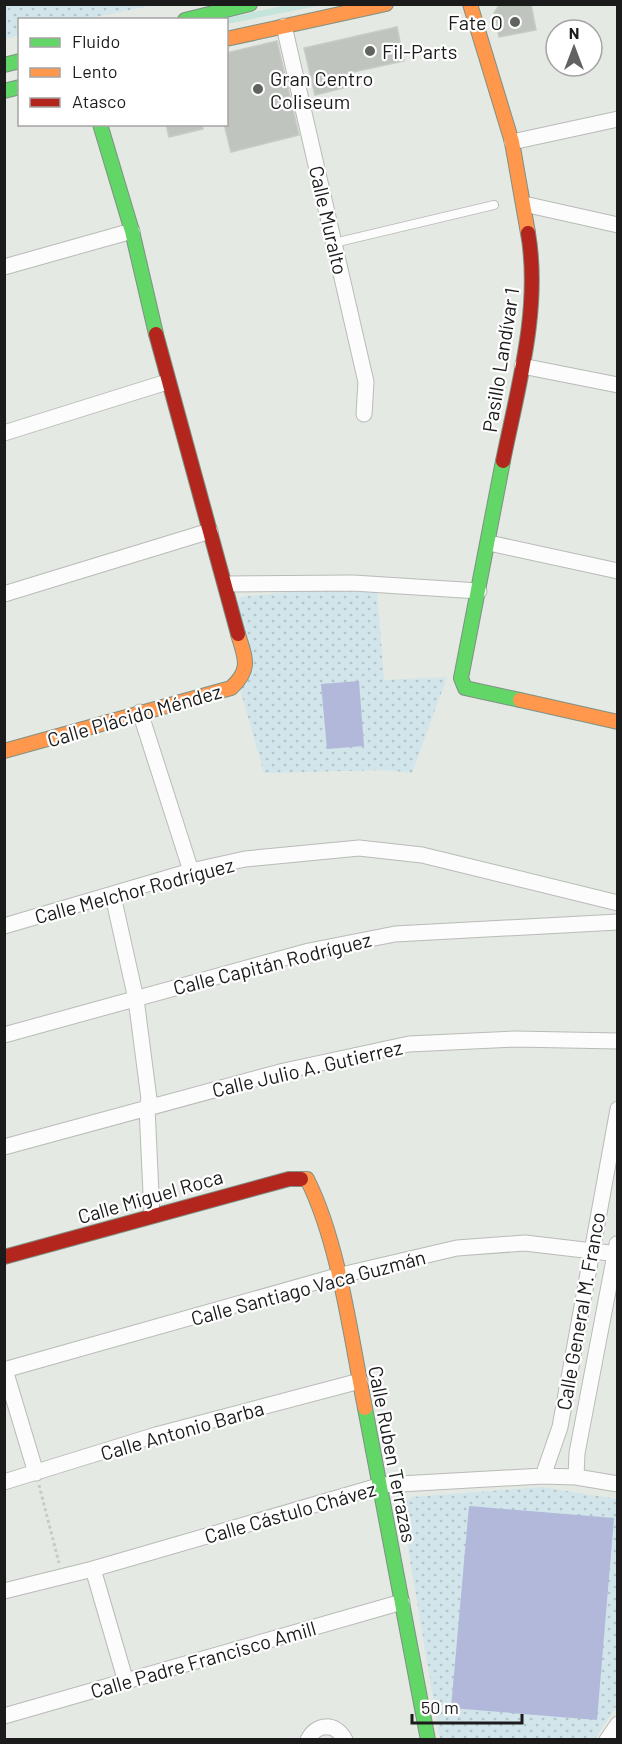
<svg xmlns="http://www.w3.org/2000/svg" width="622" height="1744" viewBox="0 0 622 1744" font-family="Barlow,sans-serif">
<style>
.grass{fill:#c5e5dc}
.park{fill:url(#park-dots)}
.pitch{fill:#b1b8da}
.building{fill:#c0c4bf;stroke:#c6ccc5;stroke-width:1.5}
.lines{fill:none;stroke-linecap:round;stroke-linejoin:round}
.lane-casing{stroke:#b9bbb8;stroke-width:10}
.street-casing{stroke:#b9bbb8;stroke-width:17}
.fast-casing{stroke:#7e9184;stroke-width:16}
.slow-casing{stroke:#7e9184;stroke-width:16}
.jam-casing{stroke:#7e9184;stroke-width:16}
.path{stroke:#c6ccc0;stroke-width:3;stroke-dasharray:3 3;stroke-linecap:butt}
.lane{stroke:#fbfcfb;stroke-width:8}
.street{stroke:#fbfcfb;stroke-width:15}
.fast{stroke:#63d668;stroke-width:14}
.slow{stroke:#ff974d;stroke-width:14}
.jam{stroke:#b3261e;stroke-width:14}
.poi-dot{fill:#616361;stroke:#fff;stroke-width:2}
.labels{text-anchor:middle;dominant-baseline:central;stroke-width:4.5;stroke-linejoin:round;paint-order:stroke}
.poi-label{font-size:20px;fill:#1b1b1b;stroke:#fff;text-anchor:start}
.street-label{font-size:20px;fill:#1b1b1b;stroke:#fff}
</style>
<defs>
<pattern id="park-dots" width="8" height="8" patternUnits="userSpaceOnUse" patternTransform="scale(1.5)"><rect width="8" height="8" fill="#d1e5eb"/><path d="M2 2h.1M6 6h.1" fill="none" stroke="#b3c4c9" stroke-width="1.8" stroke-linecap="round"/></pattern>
</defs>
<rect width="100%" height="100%" fill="#e4e9e3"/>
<path class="grass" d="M286,5H322L227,24L226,20H218Z"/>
<path class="park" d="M4,5L5,4L154,5L86,19L20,20L19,35L5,39Z
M318,589L377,591L384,680L447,677L412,773L387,770L264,773L240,689L237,604L240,597Z
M542,1487L617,1499V1705L595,1739H440L401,1506L412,1497Z"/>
<path class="pitch" d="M359,681L364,746L327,749L321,684Z
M469,1506L614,1518L597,1720L451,1708Z"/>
<path class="building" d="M500,4H531L536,30L499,37L494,13Z
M397,27L404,61L344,74L347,87L315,95L304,48Z
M277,41L299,135L231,152L224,124H226V53Z
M166,124H202L203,129L169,137Z"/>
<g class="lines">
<defs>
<path id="lane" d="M334,243L494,205"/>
<path id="street" d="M284,26L366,382L364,414
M512,142L618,119
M524,204L618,225
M4,267L132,231
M522,366L618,385
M4,433L167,382
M489,543L618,571
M225,584L353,583L479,591
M4,594L210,531
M140,712L191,871
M113,896L136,999L149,1099L147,1108L152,1215
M4,926L191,871L245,859L359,848L422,855L618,903
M4,1035L309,951L395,934L618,922
M4,1147L284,1071L409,1044L515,1039L618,1041
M4,1370L337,1276L457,1248L525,1243L618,1254
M5,1370L36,1473
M543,1476L560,1427L618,1109
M576,1477L577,1453L617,1244
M4,1482L156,1435L360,1381
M93,1569L126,1682
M4,1591L93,1569L382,1485L543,1476L576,1477L618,1484
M4,1716L402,1602
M308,1740C316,1723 336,1722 345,1740
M607,1740L618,1724"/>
<path id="fast" d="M185,20L250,4
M4,65L20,61
M4,91L20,87
M100,124L132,231L156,334
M503,461L461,678L465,688L520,700
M365,1408L428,1740"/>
<path id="slow" d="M470,4L512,142L528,233
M226,39L386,4
M520,700L618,722
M4,751L231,688C252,669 245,658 238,634
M301,1179H307C339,1242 351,1338 365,1408"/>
<path id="jam" d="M156,334L238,634
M503,461C518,387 541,308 528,233
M4,1257L289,1179H301"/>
</defs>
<use href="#lane" class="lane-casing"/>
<use href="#street" class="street-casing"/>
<use href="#fast" class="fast-casing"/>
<use href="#slow" class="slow-casing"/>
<use href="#jam" class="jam-casing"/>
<path class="path" d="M39,1485L59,1563"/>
<use href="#lane" class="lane"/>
<use href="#street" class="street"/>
<use href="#fast" class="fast"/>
<use href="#slow" class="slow"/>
<use href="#jam" class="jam"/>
</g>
<g class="poi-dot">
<circle cx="515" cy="22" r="6"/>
<circle cx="370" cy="51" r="6"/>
<circle cx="258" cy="89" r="6"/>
</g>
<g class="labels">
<g class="poi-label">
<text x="503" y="22" text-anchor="end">Fate O</text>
<text x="382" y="51">Fil-Parts</text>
<text x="270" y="78">Gran Centro<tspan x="270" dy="23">Coliseum</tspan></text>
</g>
<g class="street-label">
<text transform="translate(329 220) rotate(77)">Calle Muralto</text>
<text transform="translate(500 360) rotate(-81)">Pasillo Landívar 1</text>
<text transform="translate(134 715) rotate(-16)">Calle Plácido Méndez</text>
<text transform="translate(134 890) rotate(-15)">Calle Melchor Rodríguez</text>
<text transform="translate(272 963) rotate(-14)">Calle Capitán Rodríguez</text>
<text transform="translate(307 1068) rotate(-13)">Calle Julio A. Gutierrez</text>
<text transform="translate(150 1196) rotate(-16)">Calle Miguel Roca</text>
<text transform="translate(308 1287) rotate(-15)">Calle Santiago Vaca Guzmán</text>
<text transform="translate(580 1311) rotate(-80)">Calle General M. Franco</text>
<text transform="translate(182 1430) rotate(-16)">Calle Antonio Barba</text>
<text transform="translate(393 1454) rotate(79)">Calle Ruben Terrazas</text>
<text transform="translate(290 1512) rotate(-16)">Calle Cástulo Chávez</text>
<text transform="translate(203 1659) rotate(-16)">Calle Padre Francisco Amill</text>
</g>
</g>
<rect width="622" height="1744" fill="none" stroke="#1b1b1b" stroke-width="12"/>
<rect x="18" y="18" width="210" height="108" fill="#ffffff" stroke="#a4a4a4" stroke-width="1.5"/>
<rect x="30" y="38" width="30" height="9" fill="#63d668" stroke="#a4a4a4" stroke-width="1.5"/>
<text x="72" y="48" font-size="18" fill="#1b1b1b">Fluido</text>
<rect x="30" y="68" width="30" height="9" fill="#ff974d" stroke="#a4a4a4" stroke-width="1.5"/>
<text x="72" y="78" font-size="18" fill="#1b1b1b">Lento</text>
<rect x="30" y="98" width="30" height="9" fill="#b3261e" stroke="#a4a4a4" stroke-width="1.5"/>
<text x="72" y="108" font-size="18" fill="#1b1b1b">Atasco</text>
<g transform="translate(574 48)"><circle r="28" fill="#ffffff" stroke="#a4a4a4" stroke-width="1.5"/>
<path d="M0-4.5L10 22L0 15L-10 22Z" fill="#616361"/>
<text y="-9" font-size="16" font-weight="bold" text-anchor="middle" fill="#1b1b1b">N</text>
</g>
<path d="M412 1714v9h110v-9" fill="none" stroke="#1b1b1b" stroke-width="3"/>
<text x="421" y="1714" font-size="18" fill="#1b1b1b" stroke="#ffffff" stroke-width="4.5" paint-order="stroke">50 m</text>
</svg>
